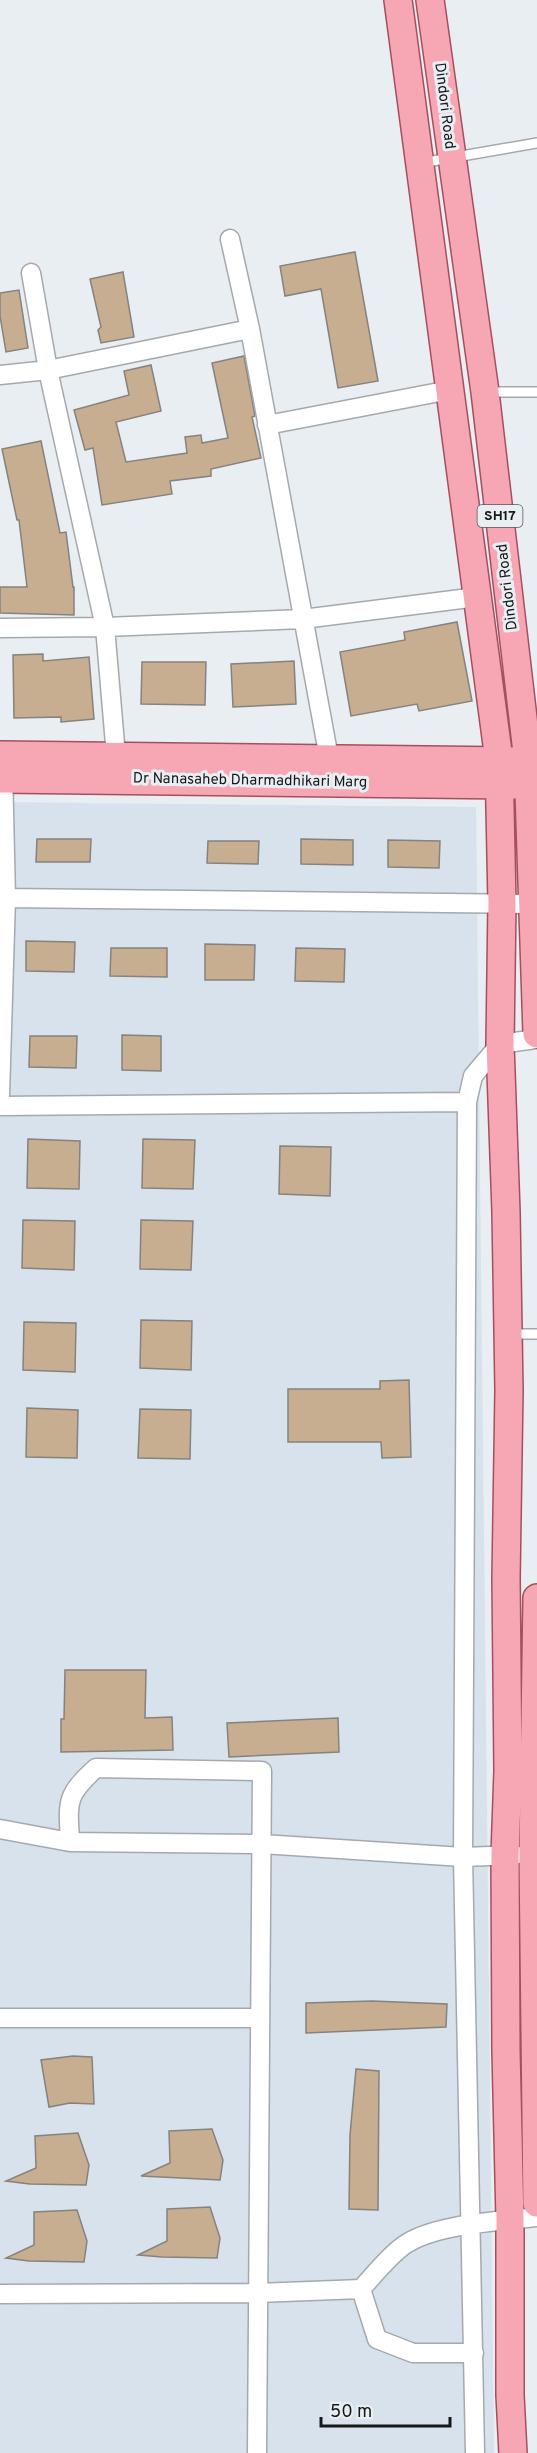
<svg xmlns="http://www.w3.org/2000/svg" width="537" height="2453" viewBox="0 0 537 2453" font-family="Overpass,sans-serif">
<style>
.built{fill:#d7e2ec}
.building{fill:#c7ae91;stroke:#86827e;stroke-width:1.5}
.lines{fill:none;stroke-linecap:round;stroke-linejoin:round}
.service-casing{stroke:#a5a9ae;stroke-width:12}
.minor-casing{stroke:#a5a9ae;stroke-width:21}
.primary-casing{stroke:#a54f5e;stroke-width:30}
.service{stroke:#fff;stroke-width:9}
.minor{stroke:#fff;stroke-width:18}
.primary{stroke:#f7a7b4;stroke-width:27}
.labels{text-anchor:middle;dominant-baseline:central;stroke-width:6;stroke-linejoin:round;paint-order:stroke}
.shield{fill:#e9eef3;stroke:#55585b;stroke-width:1.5}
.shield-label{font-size:14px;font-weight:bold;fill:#16181a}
.street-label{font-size:15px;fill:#16181a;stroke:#e9eef3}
</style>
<rect width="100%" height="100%" fill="#e9eef3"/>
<path class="built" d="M0,802L476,807L494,2453H0Z"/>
<path class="building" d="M355,252L378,381L338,388L321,289L285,296L280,266Z
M123,272L134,337L101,343L98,330L101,327L90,279Z
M19,290L28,348L6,352L0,316V293Z
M244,356L255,416L252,417L261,458L211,469V476L170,481L172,494L102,505L93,448L85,450L74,410L129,395L124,371L151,365L161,411L116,422L126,462L187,453L185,437L201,435L202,443L228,438L212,363Z
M41,441L60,533L66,532L73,587H74V615L0,613V587H27L19,520H17L2,449Z
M457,622L472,701L419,711L417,704L351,716L340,652L405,640L404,632Z
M43,654V661L89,657L94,719L61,722V717L14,718L13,655Z
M294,661L296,704L233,707L231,664Z
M142,662H206L205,705L141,704Z
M37,839H91L90,862H36Z
M301,839L353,840V865L301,864Z
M388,840L440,841L439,868L388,867Z
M208,841H259L258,864L207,863Z
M26,941L75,942L74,972L26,971Z
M205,944L255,945L254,980H205Z
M111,948H167V977L110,976Z
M296,948L345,949L344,982L295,981Z
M122,1035L161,1036V1071L122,1070Z
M30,1036H77L76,1068L29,1067Z
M28,1139L80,1141L79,1189L27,1188Z
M143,1139L195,1140L193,1189L142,1188Z
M280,1146L331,1147L330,1196L279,1194Z
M23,1220L75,1221L74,1270L22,1268Z
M141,1220L193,1221L191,1270L140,1269Z
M141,1320L192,1321L191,1370L140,1368Z
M24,1322L76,1323L75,1372L23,1370Z
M409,1380L411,1457L382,1458L381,1442H288V1389H380V1381Z
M27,1408L78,1410L77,1458L26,1457Z
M140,1409L191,1410L190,1459L138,1458Z
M65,1670H146L145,1718L172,1717L173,1750L61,1752V1719H64Z
M338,1718L339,1752L229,1757L227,1723Z
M372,2001L447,2004L446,2027L306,2033V2003Z
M73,2056L92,2057L94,2104L70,2103L49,2107L41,2060Z
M356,2069L379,2071L378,2210L349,2209L350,2135Z
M212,2129L223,2160L220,2180L141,2176L170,2163L169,2131Z
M78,2133L89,2165L86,2185L30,2184L6,2181L36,2168L35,2136Z
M210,2207L220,2238L217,2258L162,2257L138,2255L167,2241V2209Z
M77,2210L87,2241L84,2262L29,2261L6,2258L34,2245V2212Z"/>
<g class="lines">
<defs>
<path id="service" d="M421,163L537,143
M488,392H537
M509,1334H537"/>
<path id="minor" d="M230,239L250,329L329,758
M31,273L48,370L105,627L116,756
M0,375L48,370L250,329
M267,425L450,390
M0,628L105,627L303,619L477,597
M6,898L533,904
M0,1095L6,898L3,769
M0,1106L467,1102
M0,1829L70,1842C68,1802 65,1796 96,1768L262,1771L257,2453
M70,1842L262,1844L463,1857L475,2453
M515,1855L463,1857L467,1102L473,1076L500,1044L537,1039
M0,2018H260
M361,2289L377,2339L413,2353H474
M0,2294L258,2293L361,2289C374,2275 388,2257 403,2246C433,2224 500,2221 537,2217"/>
<path id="primary" d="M398,0L499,760L502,903L500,1044L506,1212L509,1390L506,1579L508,1771L505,1855L506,2051L510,2220V2395L513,2453
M430,0L485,392L528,761L537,1034
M0,755L518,761
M0,779L518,785
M537,1598L533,1854L537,2203"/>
</defs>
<use href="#service" class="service-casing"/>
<use href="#minor" class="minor-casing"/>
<use href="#primary" class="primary-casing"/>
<use href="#service" class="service"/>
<use href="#minor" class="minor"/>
<use href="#primary" class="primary"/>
</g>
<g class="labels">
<rect class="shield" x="477.5" y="505" width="45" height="22" rx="4.5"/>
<g class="shield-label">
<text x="500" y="516">SH17</text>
</g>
<g class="street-label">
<text transform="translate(444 106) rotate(83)">Dindori Road</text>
<text transform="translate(508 587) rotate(-97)">Dindori Road</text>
<text transform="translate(250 781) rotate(1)">Dr Nanasaheb Dharmadhikari Marg</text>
</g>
</g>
<path d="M321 2417v9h129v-9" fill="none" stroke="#16181a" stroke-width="3"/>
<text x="330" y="2417" font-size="18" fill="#16181a" stroke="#e9eef3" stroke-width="4.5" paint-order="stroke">50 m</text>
</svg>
